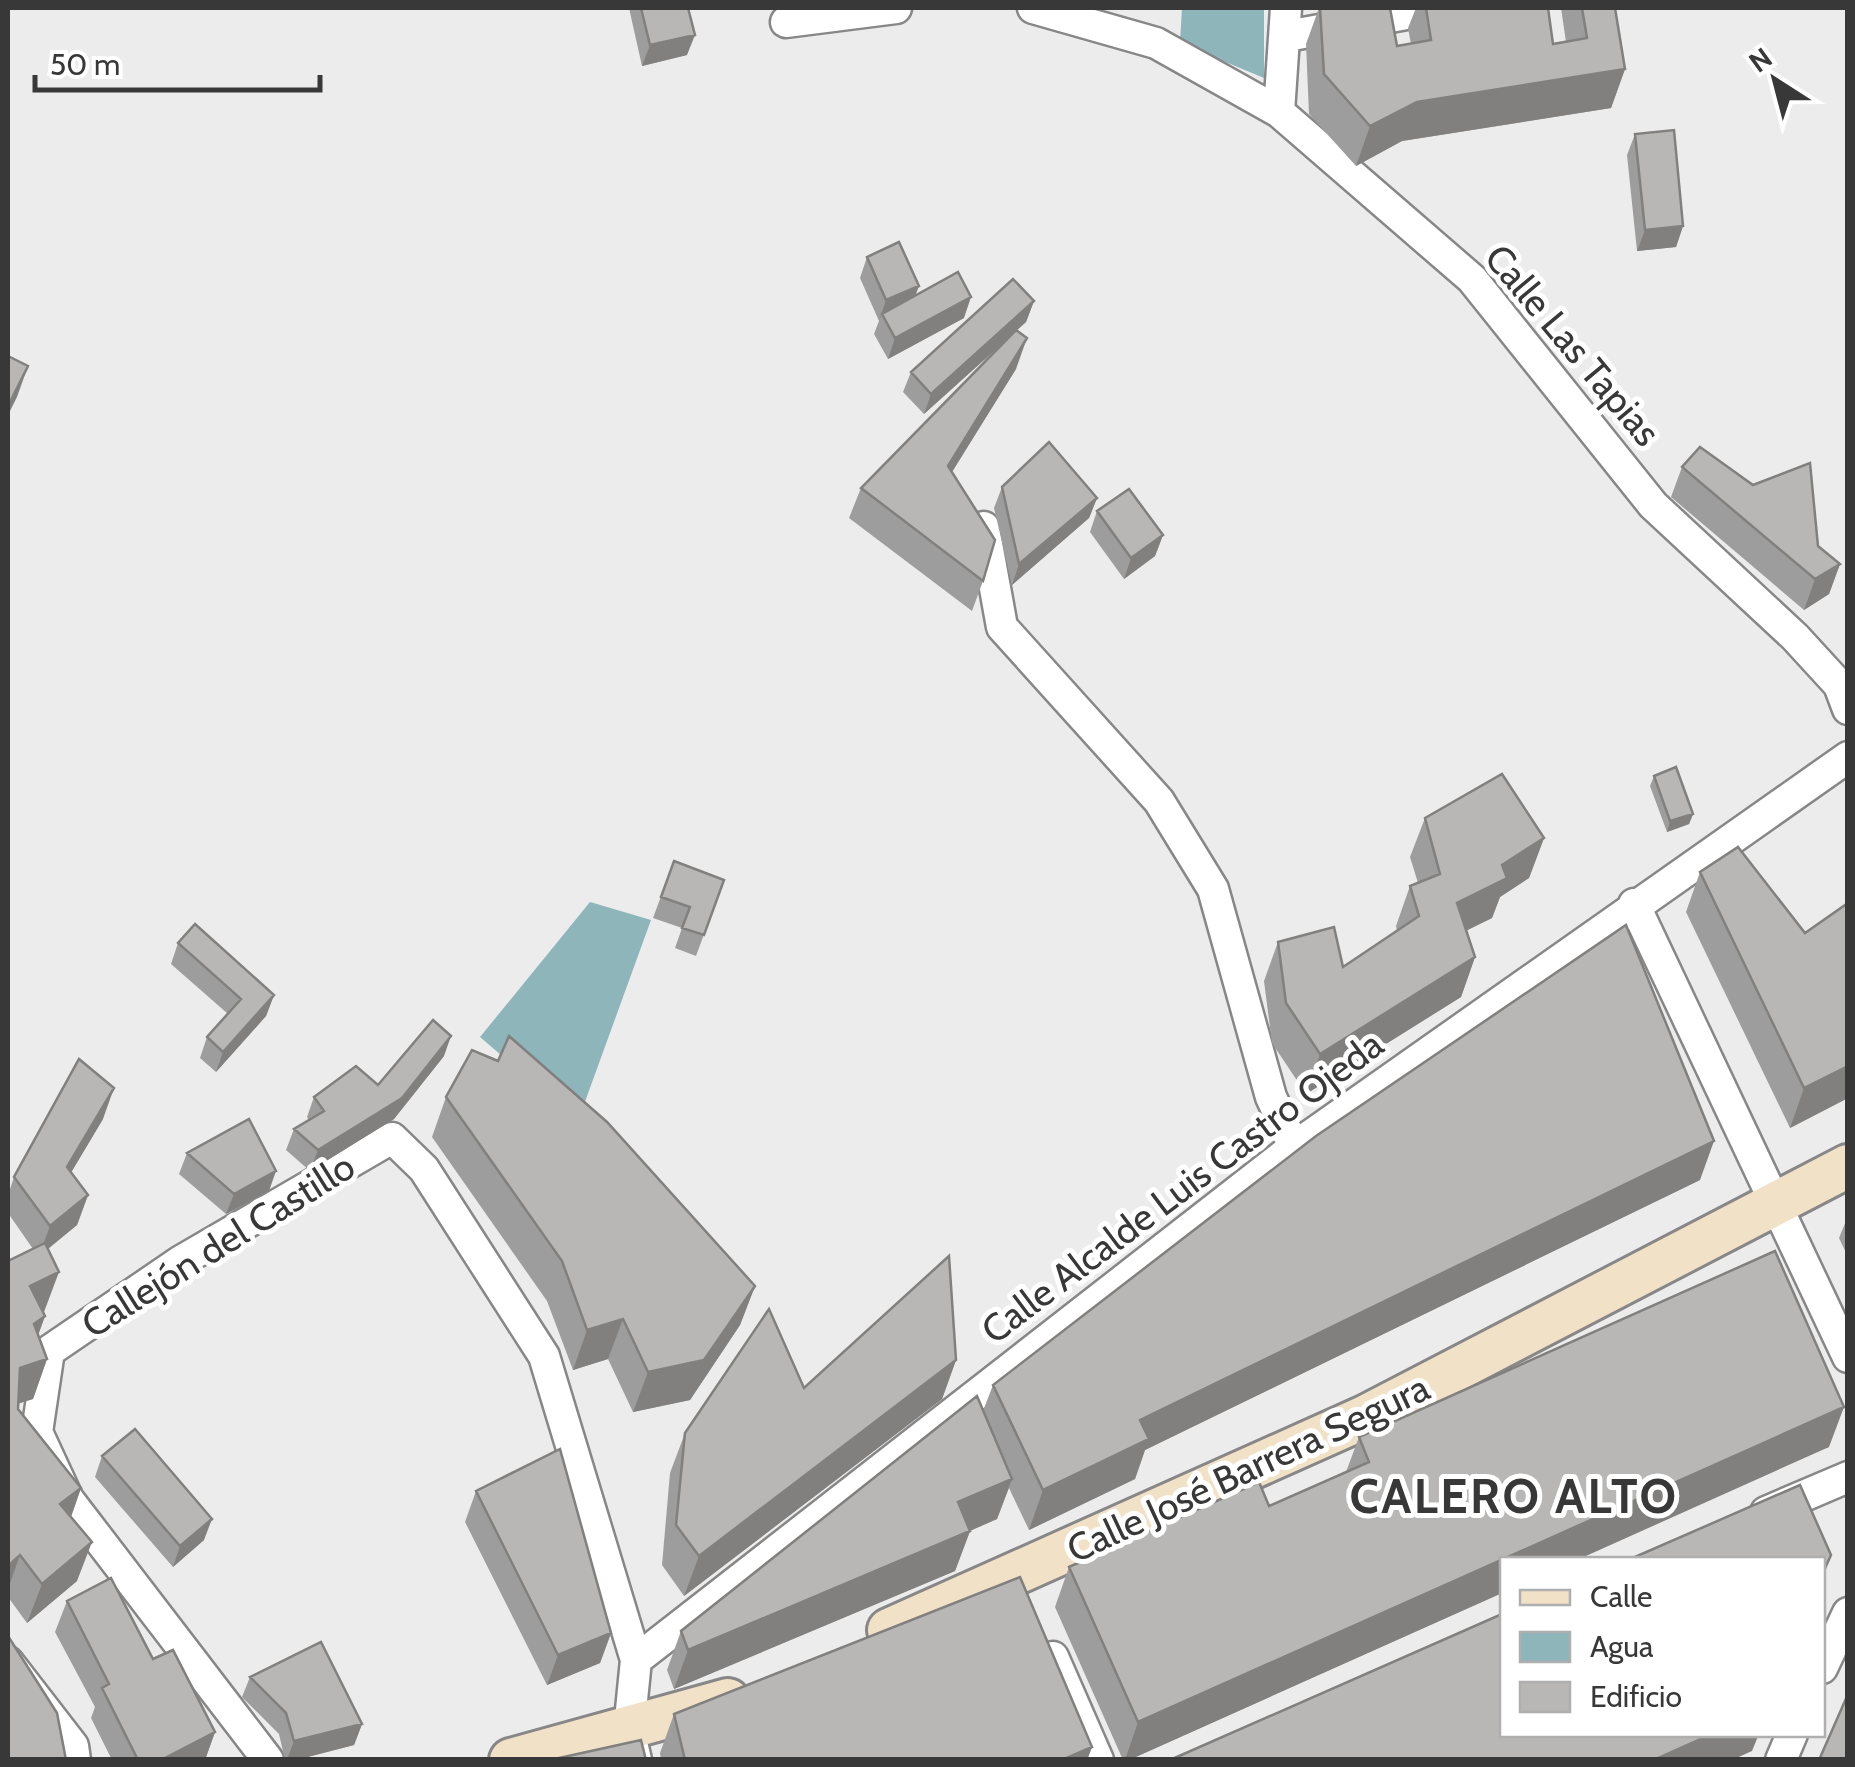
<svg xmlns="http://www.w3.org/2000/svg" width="1855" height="1767" viewBox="0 0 1855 1767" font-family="Cabin,sans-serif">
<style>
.water{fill:#8eb6ba}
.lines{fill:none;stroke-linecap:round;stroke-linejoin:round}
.street-casing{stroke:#878788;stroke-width:35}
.secondary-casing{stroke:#878788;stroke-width:48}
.street{stroke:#fff;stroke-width:30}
.secondary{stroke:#f1e1c7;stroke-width:42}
.wall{fill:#9e9d9d}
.shaded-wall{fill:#81807f}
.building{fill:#b8b7b6;stroke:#81807f;stroke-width:2.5}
.labels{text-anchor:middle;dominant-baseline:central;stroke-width:10;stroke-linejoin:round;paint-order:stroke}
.street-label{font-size:38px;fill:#383838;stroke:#fff}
.district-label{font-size:48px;font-weight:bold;letter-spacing:2.5px;fill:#383838;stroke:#fff}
</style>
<rect width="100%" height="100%" fill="#ececed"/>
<path class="water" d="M1182,8H1264V78L1180,43Z
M590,902L651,920L578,1121L480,1037Z"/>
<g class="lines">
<defs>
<path id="street" d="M1033,8L1156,43L1279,112L1472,279L1653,505L1795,637L1839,685L1848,709
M786,22L896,8
M1287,36L1439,8
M1279,112L1286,8
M984,527L1002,627L1159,801L1213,889L1271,1097L1294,1147
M1634,904L1848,1357
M1766,1512L1848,1477
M1053,1657L1098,1760
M8,1662L73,1746L75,1760
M1822,1668L1848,1613
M268,1760L68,1499L37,1432L49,1351L181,1261L392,1138L424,1169L544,1356L636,1660
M636,1760L629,1730L636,1660L1294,1147L1848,757
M1781,1760L1792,1734"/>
<path id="secondary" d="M889,1630L1365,1417L1848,1166
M511,1760L728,1700"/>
</defs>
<use href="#street" class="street-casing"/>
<use href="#secondary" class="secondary-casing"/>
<use href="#street" class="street"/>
<use href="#secondary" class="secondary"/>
</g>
<path class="wall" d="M629,8H688L687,55L642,66Z
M1319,8H1390L1397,46L1411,44L1408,28L1416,8H1548L1553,44L1566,42L1561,8H1615L1625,69L1611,108L1402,141L1356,166L1309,114L1306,44Z
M1635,134L1683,226L1676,247L1637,251L1627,155Z
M867,257L915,295L964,318L888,359L874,334L879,321L860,278Z
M1034,301L1026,322L1017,330L1016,369L952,472L983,581L972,611L849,518L861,488L1003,343L924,414L903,392L911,372Z
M1682,467L1818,546L1840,564L1829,594L1804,610L1671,497Z
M1002,487L1097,498L1089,518L1012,585L994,508Z
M1097,511L1163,535L1155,556L1124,579L1090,532Z
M1654,776L1693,814L1689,824L1667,832L1650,786Z
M1425,818L1544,838L1529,878L1500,897L1492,918L1466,931L1475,957L1461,997L1306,1094L1272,1043L1264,981L1278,942L1343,967L1397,931L1396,926L1410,886L1418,883L1410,857Z
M674,861L724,880L696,956L675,948L682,928L653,918Z
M1700,872L1805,933L1848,1098L1790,1128L1686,912Z
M178,943L274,995L266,1016L216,1072L200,1058L207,1037L228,1014L171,964Z
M444,1056L394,1119L310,1171L286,1150L294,1129L309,1120L307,1117L314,1097L378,1085Z
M446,1097L755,1286L740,1325L690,1400L633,1412L608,1359L573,1370L547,1301L432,1137Z
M103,1119L71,1172L88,1195L77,1225L48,1249L44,1312L45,1316L38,1335L47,1359L33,1399L18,1403V1409L81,1488L71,1517L77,1581L27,1623L8,1597V1261L33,1249L8,1213V1195L14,1177Z
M187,1153L269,1191L226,1214L179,1174Z
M1700,1180L1145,1450L1135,1479L1029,1530L1009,1488L997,1519L970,1531L955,1571L674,1689L667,1670L681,1631L983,1411L993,1385Z
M1848,1216V1257L1839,1238Z
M956,1360L942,1399L684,1596L662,1565L670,1473L685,1433L804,1388Z
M1359,1437L1829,1447L1502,1560V1593L1129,1760H1123L1055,1607L1069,1567L1269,1506L1346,1472Z
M102,1456L204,1540L173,1567L95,1477Z
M476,1491L611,1633L600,1663L547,1685L465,1522Z
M67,1601L153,1659L215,1732L205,1760H112L91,1718L95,1707L55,1632Z
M250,1677L362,1724L354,1745L296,1760H285L279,1734L242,1697Z
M674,1714L1092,1747L1087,1760H661L660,1753Z"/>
<path class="shaded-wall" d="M695,35L687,55L642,66L650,45Z
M1625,69L1611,108L1402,141L1356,166L1370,126L1417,102Z
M1683,226L1676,247L1637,251L1645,230Z
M919,286L911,307L882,314L879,321L886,300Z
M971,297L964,318L888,359L895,338Z
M1034,301L1026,322L924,414L931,394Z
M1027,338L1016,369L937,496L948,466Z
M28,366L17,397L8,415V406Z
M1097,498L1089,518L1012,585L1019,564Z
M1163,535L1155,556L1124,579L1131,558Z
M1840,564L1829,594L1804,610L1815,579Z
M1693,814L1689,824L1667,832L1670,821Z
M1544,838L1529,878L1500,897L1492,918L1442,942L1457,903L1502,865Z
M1475,957L1461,997L1306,1094L1320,1054Z
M274,995L266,1016L216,1072L223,1052Z
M451,1036L444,1056L394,1119L310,1171L318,1150Z
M1848,1066V1098L1790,1128L1804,1088Z
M114,1088L103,1119L56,1198L67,1167Z
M1714,1141L1700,1180L1145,1450L1135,1479L1029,1530L1043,1490L1140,1420Z
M276,1171L269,1191L226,1214L234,1194Z
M88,1195L77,1225L39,1256L50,1226Z
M59,1272L44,1312L16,1326L30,1286Z
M755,1286L740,1325L690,1400L633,1412L648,1372Z
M45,1316L31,1355L34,1324Z
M623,1319L608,1359L573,1370L587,1330Z
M47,1359L33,1399L8,1407L20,1368Z
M956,1360L942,1399L684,1596L699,1556Z
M1844,1407L1829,1447L1577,1560H1503Z
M1012,1479L997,1519L944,1542L958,1502Z
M81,1488L67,1528L60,1504Z
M212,1519L204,1540L173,1567L180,1546Z
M970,1531L955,1571L674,1689L688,1650Z
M92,1542L77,1581L27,1623L42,1584Z
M20,1555L8,1589V1566Z
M1502,1560V1593L1129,1760H1125L1138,1722Z
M611,1633L600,1663L547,1685L558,1655Z
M362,1724L354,1745L296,1760H287L294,1741Z
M215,1732L205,1760H161Z
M1712,1734H1759L1752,1751L1732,1760H1654Z
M1092,1747L1087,1760H1062Z"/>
<path class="building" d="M641,8H688L695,35L650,45Z
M1320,8H1390L1397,46L1431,40L1426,8H1548L1553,44L1587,38L1582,8H1615L1625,69L1417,102L1370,126L1324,74Z
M1674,130L1683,226L1645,230L1635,134Z
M899,242L919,286L886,300L867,257Z
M958,272L971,297L895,338L882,314Z
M1013,279L1034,301L931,394L911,372Z
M1016,330L1027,338L948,466L995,540L983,581L861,488Z
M8,356L28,366L8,406Z
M1049,442L1097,498L1019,564L1002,487Z
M1700,447L1753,485L1810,463L1818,546L1840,564L1815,579L1682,467Z
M1129,489L1163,535L1131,558L1097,511Z
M1676,767L1693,814L1670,821L1654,776Z
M1502,774L1544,838L1502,865L1507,878L1457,903L1475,957L1320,1054L1286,1003L1278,942L1334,927L1343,967L1419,916L1410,886L1440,874L1425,818Z
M1738,847L1805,933L1848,903V1066L1804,1088L1700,872Z
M674,861L724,880L704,935L682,928L690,907L661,897Z
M195,924L274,995L223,1052L207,1037L241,999L178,943Z
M1626,925L1714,1141L1140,1420L1149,1439L1043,1490L993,1385L1316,1136Z
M433,1020L451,1036L402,1098L318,1150L294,1129L324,1111L314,1097L356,1066L378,1085Z
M509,1036L607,1122L755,1286L704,1360L648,1372L623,1319L587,1330L562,1261L446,1097L472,1050L498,1061Z
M79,1059L114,1088L67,1167L88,1195L50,1226L14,1177Z
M249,1119L276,1171L234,1194L187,1153Z
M45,1243L59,1272L30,1286L45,1316L34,1324L47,1359L20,1368L18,1409L81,1488L60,1504L92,1542L42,1584L20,1555L8,1566V1261Z
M1775,1251L1844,1407L1138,1722L1069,1567L1259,1482L1269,1506L1369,1462L1359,1437Z
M949,1256L956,1360L699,1556L676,1525L685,1433L769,1309L804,1388Z
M977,1396L1012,1479L958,1502L970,1531L688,1650L681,1631Z
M135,1429L212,1519L180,1546L102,1456Z
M560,1449L611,1633L558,1655L476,1491Z
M1800,1485L1831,1555L1822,1575V1560H1628Z
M1020,1577L1092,1747L1062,1760H685L674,1714Z
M111,1578L153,1659L173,1650L215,1732L161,1760H138L102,1688L109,1684L67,1601Z
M1502,1614V1734H1712L1654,1760H1170Z
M8,1636L57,1713L66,1760H8Z
M321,1642L362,1724L294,1741L286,1713L250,1677Z
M1848,1694V1760H1819Z
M641,1740L646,1760H550Z"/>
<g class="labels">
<g class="street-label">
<text transform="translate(1573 345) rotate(50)">Calle Las Tapias</text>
<text transform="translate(1182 1187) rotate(-37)">Calle Alcalde Luis Castro Ojeda</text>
<text transform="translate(218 1245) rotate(-32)">Callejón del Castillo</text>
<text transform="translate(1248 1468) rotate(-25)">Calle José Barrera Segura</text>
</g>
<g class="district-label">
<text x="1514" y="1496">CALERO ALTO</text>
</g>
</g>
<rect width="1855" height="1767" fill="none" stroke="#383838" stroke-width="20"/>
<rect x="1500" y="1557" width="325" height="180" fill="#ffffff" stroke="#afafaf" stroke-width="2.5"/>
<rect x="1520" y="1590" width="50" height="15" fill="#f1e1c7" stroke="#afafaf" stroke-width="2.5"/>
<text x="1590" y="1607" font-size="30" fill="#383838">Calle</text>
<rect x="1520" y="1632" width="50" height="30" fill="#8eb6ba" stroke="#afafaf" stroke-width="2.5"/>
<text x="1590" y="1657" font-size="30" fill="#383838">Agua</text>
<rect x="1520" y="1682" width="50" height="30" fill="#b8b7b6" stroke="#afafaf" stroke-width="2.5"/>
<text x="1590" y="1707" font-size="30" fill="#383838">Edificio</text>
<g transform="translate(1775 80) rotate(324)" stroke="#ffffff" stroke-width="8" paint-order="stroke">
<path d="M0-8L18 38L0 25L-18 38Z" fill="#383838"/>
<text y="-15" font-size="28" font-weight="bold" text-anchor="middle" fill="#383838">N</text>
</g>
<path d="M35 75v15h285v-15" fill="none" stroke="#383838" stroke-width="5"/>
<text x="50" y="75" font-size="30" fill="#383838" stroke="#ffffff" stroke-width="8" paint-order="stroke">50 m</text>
</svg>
